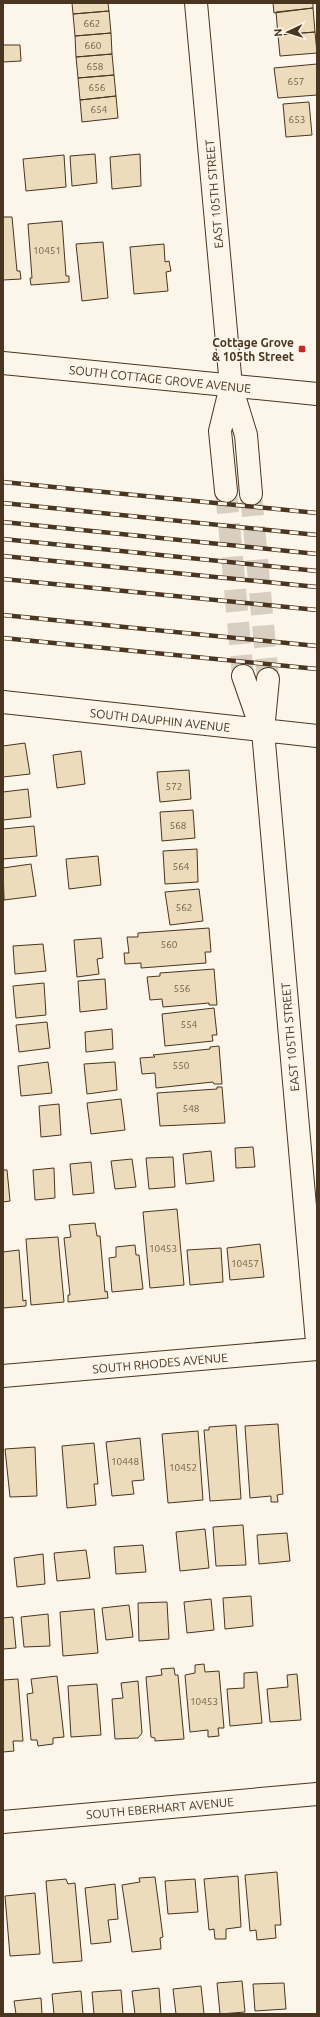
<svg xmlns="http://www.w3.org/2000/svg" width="320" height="2017" viewBox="0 0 320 2017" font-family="Ubuntu,sans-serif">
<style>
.building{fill:#ecdcbc;stroke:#4a3520}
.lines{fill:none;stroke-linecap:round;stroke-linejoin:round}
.street-tunnel{stroke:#d8cfc1;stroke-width:22;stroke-dasharray:22 11;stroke-linecap:butt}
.street-casing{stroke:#4a3520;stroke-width:24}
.secondary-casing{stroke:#4a3520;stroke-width:24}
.street{stroke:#fbf6e9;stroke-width:22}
.secondary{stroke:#fbf6e9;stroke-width:22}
.rail-casing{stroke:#4a3520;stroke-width:4.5}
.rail{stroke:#fbf6e9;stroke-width:3;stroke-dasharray:9;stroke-linecap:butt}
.poi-dot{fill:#c62828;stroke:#fbf6e9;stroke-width:1.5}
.labels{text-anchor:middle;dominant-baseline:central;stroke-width:3;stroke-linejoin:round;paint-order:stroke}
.number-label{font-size:10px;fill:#725f47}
.street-label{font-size:12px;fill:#4a3520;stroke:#fbf6e9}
.poi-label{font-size:12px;font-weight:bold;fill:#4a3520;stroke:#fbf6e9;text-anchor:end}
</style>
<rect width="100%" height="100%" fill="#fbf6e9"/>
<path class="building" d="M72,3H108L109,11L73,14Z
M273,3H313V8L274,13Z
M313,8L315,32L278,35L276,12Z
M109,11L111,33L75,36L73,14Z
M315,32L317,53L280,56L278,35Z
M111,33L112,54L76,57L75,36Z
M3,45H20L21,61L3,62Z
M112,54L114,75L78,78L76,57Z
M317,64V95L278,98L274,68Z
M114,75L116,96L80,100L78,78Z
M116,96L118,118L82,122L80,100Z
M309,102L312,135L286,137L283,104Z
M95,154L97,183L72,186L70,156Z
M140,154L141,186L112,189L110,157Z
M64,155L66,187L26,191L23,159Z
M3,217H12L17,271H20L21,279L3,280Z
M62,221L66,276H69V282L31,285L30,278H32L28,224Z
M103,242L108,298L82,301L76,244Z
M164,244L165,262L169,261L171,271L166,272L168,291L134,294L130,247Z
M25,743L30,774L3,777V746Z
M81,751L85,784L57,788L53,755Z
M189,770L191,799L160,802L157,772Z
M28,789L31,817L3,820V792Z
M193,810L195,838L162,841L160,812Z
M34,826L37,856L3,859V829Z
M197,849L198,882L165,884L163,851Z
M98,856L101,885L69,889L66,859Z
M31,864L36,896L4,900L3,868Z
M199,889L203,921L170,925L165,892Z
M209,928L211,952H205L206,963L141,968V963L125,964L124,953H129L127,937H138V933Z
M101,938L103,958L97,959L99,974L77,977L74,940Z
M43,944L46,971L15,974L13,946Z
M214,969L217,1005H209V1003L163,1007L162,999L150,1000L147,977L160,976V973Z
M105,979L107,1009L80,1012L78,981Z
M44,983L46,1015L16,1018L13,986Z
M214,1008L217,1035H212L213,1041L165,1046L162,1014Z
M47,1022L50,1048L19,1052L16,1025Z
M112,1029L113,1049L86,1052L85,1032Z
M219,1046L222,1084H214L213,1082L156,1088L155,1073L142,1074L140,1058L155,1057L153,1055L210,1049V1047Z
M48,1062L52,1093L21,1096L18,1066Z
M115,1062L117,1090L87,1094L84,1064Z
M217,1087H222L225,1123L160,1126L157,1093L217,1089Z
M121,1099L125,1130L91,1134L87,1103Z
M59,1104L61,1135L41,1137L39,1106Z
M253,1147L255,1167L236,1168L235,1148Z
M211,1151L214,1181L186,1184L183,1154Z
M173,1157L175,1187L149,1189L146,1158Z
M132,1159L136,1187L115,1189L111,1161Z
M91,1162L94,1193L73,1195L70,1164Z
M54,1168L55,1198L35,1200L33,1170Z
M3,1170H7L10,1201L3,1202Z
M177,1209L184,1285L150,1288L143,1212Z
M95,1223L97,1236H100L105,1292L107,1291L108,1298L68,1302V1295H70L64,1238L71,1237L69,1225Z
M58,1237L64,1302L31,1305L26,1239Z
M260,1244L264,1277L230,1280L227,1248Z
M135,1245L136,1255H139L143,1289L112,1292L109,1258L116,1257V1247Z
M221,1248L223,1282L190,1285L187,1250Z
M19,1250L23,1301L26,1300V1306L3,1308V1252Z
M278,1424L283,1494L277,1495L278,1502H271V1496L250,1498L245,1426Z
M236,1425L241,1499L210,1501L204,1430H209V1427Z
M198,1431L203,1500L168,1503L162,1434Z
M140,1438L144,1480L132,1481L134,1494L112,1496L106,1442Z
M94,1443L98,1484H94L96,1505L67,1508L62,1446Z
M35,1447L37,1496L10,1497L5,1449Z
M243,1525L246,1565L216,1566L213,1527Z
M205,1529L209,1568L180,1571L176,1532Z
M287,1533L290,1561L259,1564L257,1535Z
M143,1545L146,1572L116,1574L114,1547Z
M86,1550L90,1578L57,1581L54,1553Z
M43,1554L45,1584L17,1587L14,1558Z
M251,1596L253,1626L225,1629L223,1598Z
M211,1599L214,1630L187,1633L184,1602Z
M167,1602L169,1639L139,1641L138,1603Z
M129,1605L133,1637L106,1640L102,1608Z
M94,1609L98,1653L63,1656L60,1612Z
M48,1614L50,1646L24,1647L21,1617Z
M13,1617L16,1648L3,1649V1618Z
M204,1664L205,1672L219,1671L224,1728H218L219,1736L208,1737V1730L190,1732L185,1675L195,1673V1665Z
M174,1668L175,1675H178L184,1739L155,1741V1738L151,1737L146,1677L162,1675L161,1669Z
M257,1672L262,1723L230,1726L227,1689L244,1688V1673Z
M297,1674L301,1720L270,1722L267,1689L288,1687L287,1675Z
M57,1676L64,1737L53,1738V1744L38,1746L37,1740H31L27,1694L33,1693L31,1679Z
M18,1679L23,1741H13L14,1751L3,1752V1680Z
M138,1681L142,1733L138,1738L115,1739L112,1699L123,1698L121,1683Z
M97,1684L101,1735L71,1737L68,1686Z
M277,1872L281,1925H275L276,1938L257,1940L256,1930L250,1931L245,1875Z
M238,1876L241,1927L226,1929V1939H215L214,1929L209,1930L204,1879Z
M155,1877L163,1937L160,1938L161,1949L132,1952L122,1885L140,1882L139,1878Z
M66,1879L68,1884L75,1883L82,1961L53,1963L46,1881Z
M195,1879L198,1912L168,1914L165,1881Z
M115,1884L118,1919L108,1920L111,1942L91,1944L85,1888Z
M35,1893L40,1954L10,1956L5,1896Z
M242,1981L245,2012L220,2014L217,1983Z
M284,1983L286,2009L255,2011L253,1984Z
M201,1986L204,2014H176L173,1989Z
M159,1988L161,2014H135L132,1991Z
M121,1990L123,2014H94L92,1992Z
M81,1991L83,2014H54L52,1994Z
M41,1998L42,2014H16L14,2001Z"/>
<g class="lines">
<path class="street-tunnel" d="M226,491L243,676
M251,494L268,679"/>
<defs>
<path id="street" d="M196,3L231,386L246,435L251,494
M226,491L220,431L231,386
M243,676L260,725
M268,679L263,731L317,1342
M3,702L317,736
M3,1376L317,1349
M3,1822L317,1794"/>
<path id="secondary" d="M3,363L317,394"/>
</defs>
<use href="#street" class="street-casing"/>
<use href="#secondary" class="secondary-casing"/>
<use href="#street" class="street"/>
<use href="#secondary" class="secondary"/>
<defs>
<path id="rail" d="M3,482L317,513
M3,503L317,535
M3,522L317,554
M3,539L317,571
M3,556L317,587
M3,579L317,610
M3,615L317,646
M3,638L317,669"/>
</defs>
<use href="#rail" class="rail-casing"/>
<use href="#rail" class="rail"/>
</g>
<rect class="poi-dot" x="298" y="345" width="8" height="8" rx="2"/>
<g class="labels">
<g class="number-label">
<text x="92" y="23">662</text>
<text x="93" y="45">660</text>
<text x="95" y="66">658</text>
<text x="296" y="81">657</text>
<text x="97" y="87">656</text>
<text x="99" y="109">654</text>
<text x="297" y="119">653</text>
<text x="47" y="250">10451</text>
<text x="174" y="786">572</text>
<text x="178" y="825">568</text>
<text x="181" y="866">564</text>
<text x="184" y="907">562</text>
<text x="169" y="944">560</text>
<text x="182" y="988">556</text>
<text x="189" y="1024">554</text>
<text x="181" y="1065">550</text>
<text x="191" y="1108">548</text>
<text x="163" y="1248">10453</text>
<text x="245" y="1263">10457</text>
<text x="125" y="1461">10448</text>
<text x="183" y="1467">10452</text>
<text x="204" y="1701">10453</text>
</g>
<g class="street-label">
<text transform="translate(214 194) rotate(-95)">EAST 105TH STREET</text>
<text transform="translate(160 379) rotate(6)">SOUTH COTTAGE GROVE AVENUE</text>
<text transform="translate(160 720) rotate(6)">SOUTH DAUPHIN AVENUE</text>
<text transform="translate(290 1037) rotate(-95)">EAST 105TH STREET</text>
<text transform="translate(160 1363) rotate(-5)">SOUTH RHODES AVENUE</text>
<text transform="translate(160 1808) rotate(-5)">SOUTH EBERHART AVENUE</text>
</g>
<g class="poi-label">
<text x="294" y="342">Cottage Grove<tspan x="294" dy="14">&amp; 105th Street</tspan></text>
</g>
</g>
<rect width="320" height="2017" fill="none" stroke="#4a3520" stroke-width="8"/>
<g transform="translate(288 32) rotate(266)" stroke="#fbf6e9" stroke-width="3" paint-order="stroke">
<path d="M0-3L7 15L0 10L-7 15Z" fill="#4a3520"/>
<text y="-6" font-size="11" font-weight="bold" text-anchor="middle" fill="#4a3520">N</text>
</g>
</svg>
